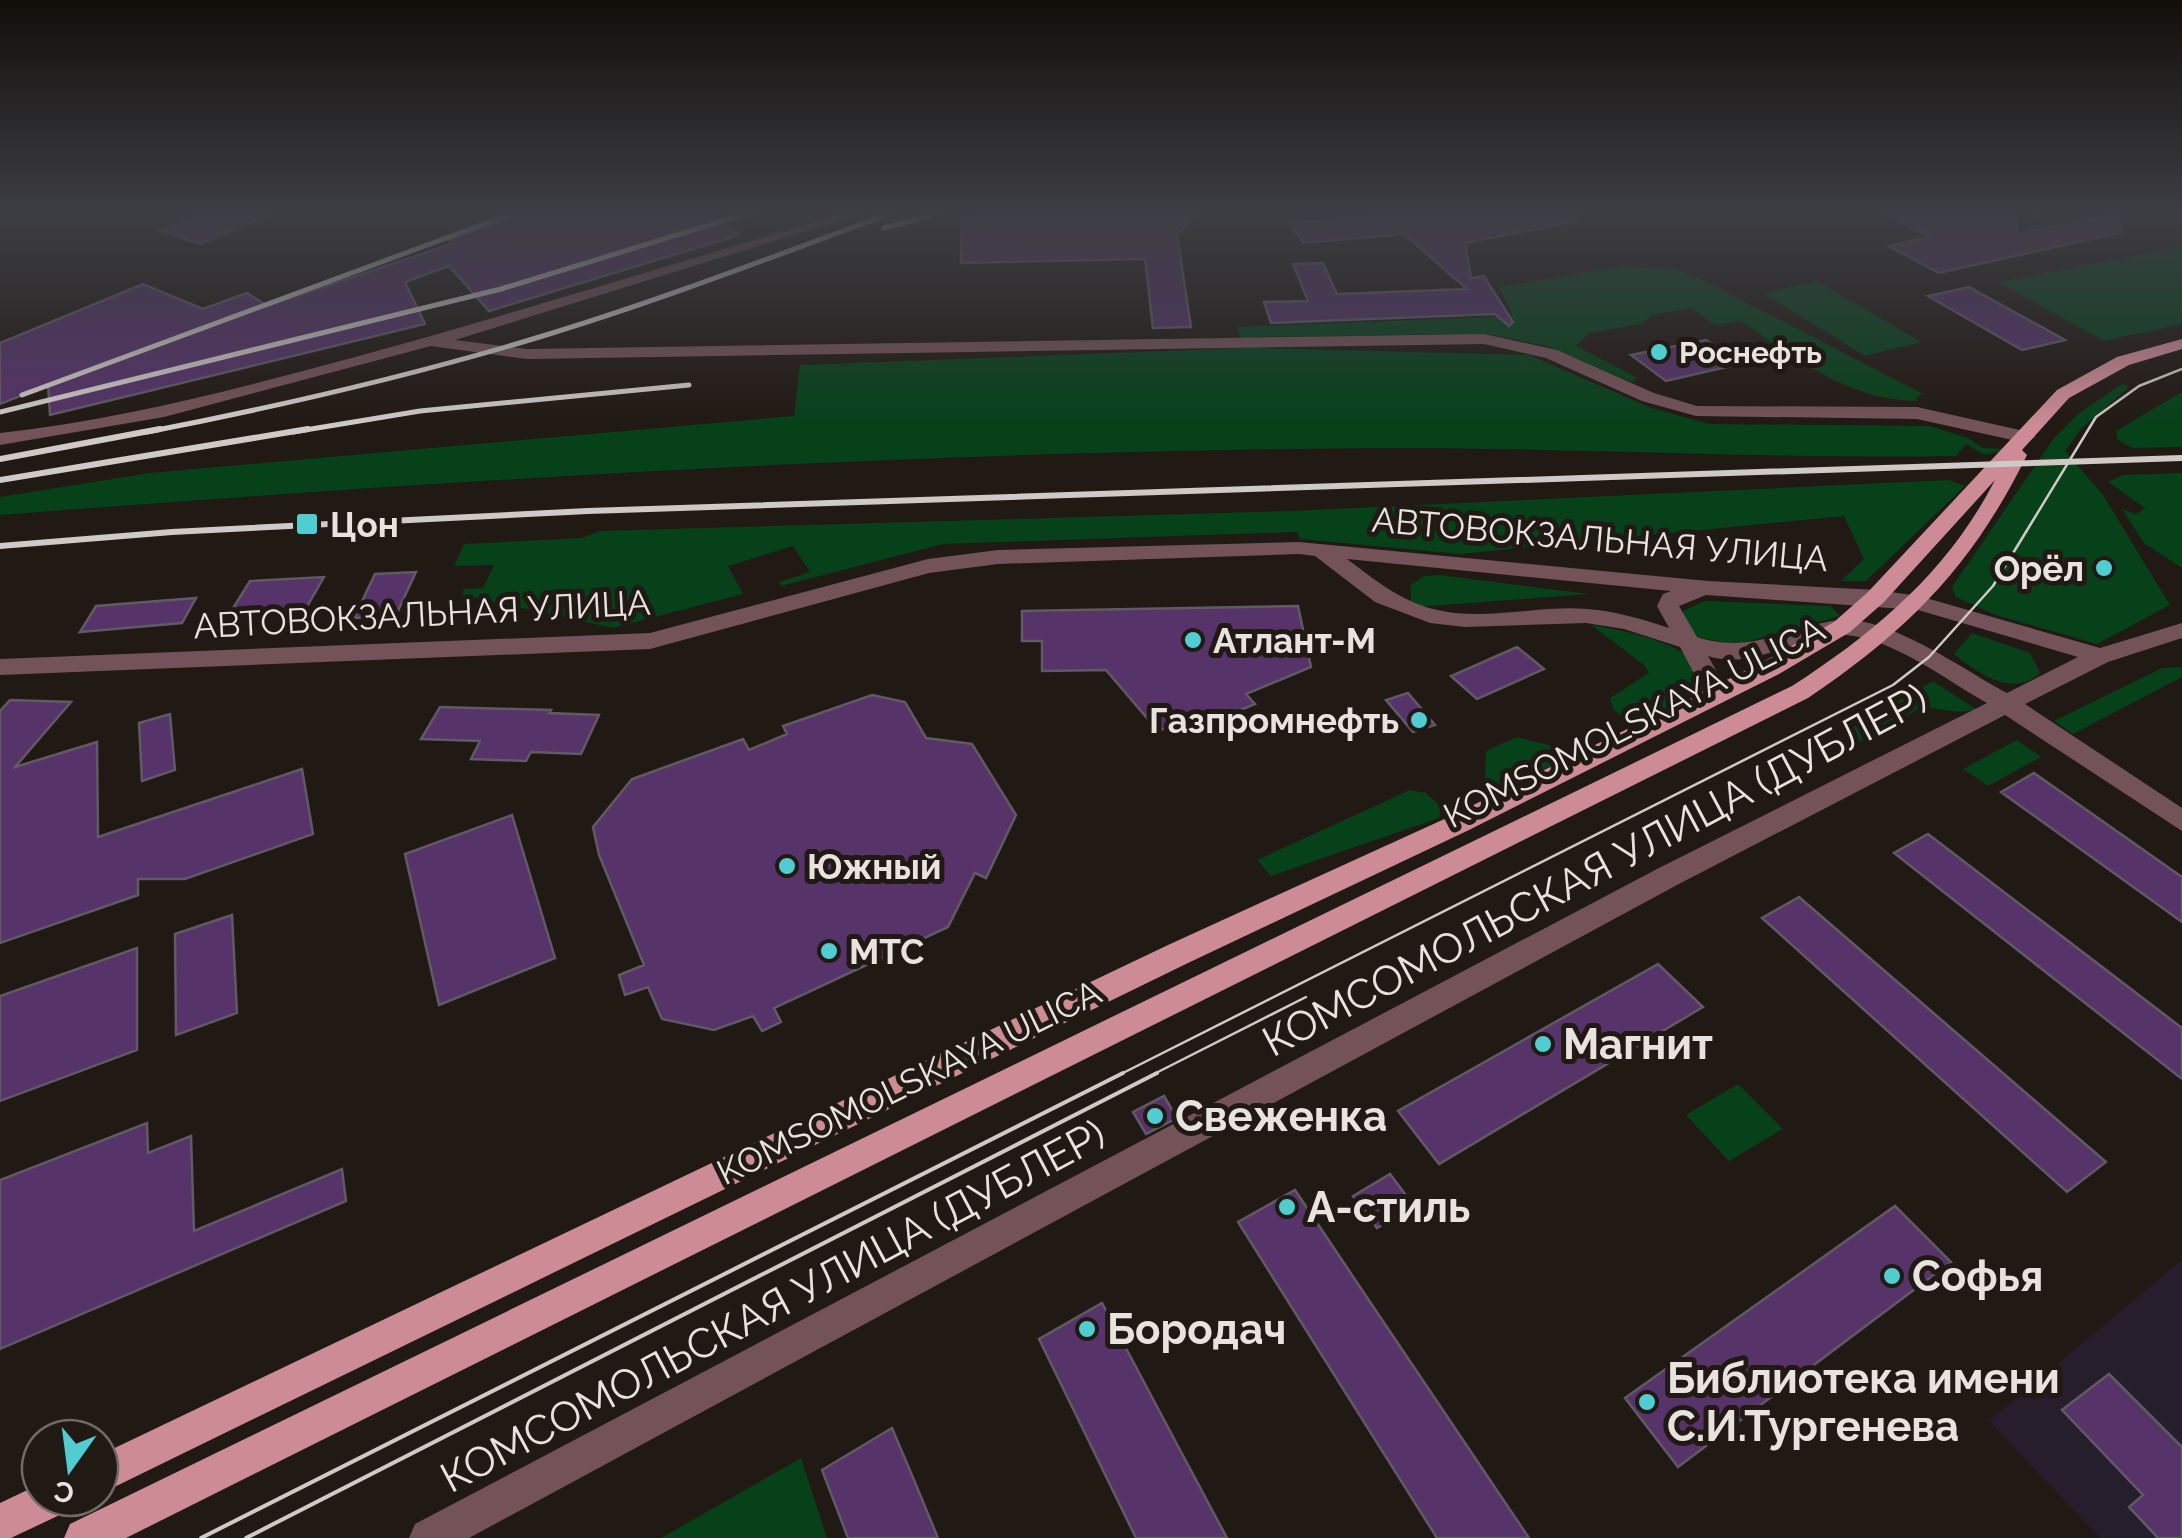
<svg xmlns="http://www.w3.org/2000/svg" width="2182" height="1538" viewBox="0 0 2182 1538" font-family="Raleway,sans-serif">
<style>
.education{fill:#271e2d}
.green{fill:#06411a}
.building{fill:#563368;stroke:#605a64;stroke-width:2.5}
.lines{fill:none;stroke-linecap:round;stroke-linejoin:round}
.minor{fill:#735358;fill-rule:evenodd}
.major{fill:#cc8b95;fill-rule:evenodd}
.tram-far1{stroke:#cfcac6;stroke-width:2.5}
.tram{stroke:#cfcac6;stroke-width:4}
.rail-far1{stroke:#cfcac6;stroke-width:5}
.rail{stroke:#cfcac6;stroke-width:6}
.poi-dot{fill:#51ccd1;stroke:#211913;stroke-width:4}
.labels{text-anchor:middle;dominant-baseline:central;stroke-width:10;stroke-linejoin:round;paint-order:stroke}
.far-poi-label{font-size:30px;font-weight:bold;fill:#e8e3df;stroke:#211913;text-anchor:start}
.poi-label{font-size:35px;font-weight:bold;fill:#e8e3df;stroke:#211913;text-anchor:start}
.street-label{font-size:35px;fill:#e8e3df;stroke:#211913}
.near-street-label{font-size:42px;fill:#e8e3df;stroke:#211913}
.near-poi-label{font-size:42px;font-weight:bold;fill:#e8e3df;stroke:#211913;text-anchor:start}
</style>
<rect width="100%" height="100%" fill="#211913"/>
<path class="education" d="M2182,1260V1538H2100L1989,1421Z"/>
<path class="green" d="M2182,247V324L2104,341L1998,282Z
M1624,266L1676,269L1703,280L1923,394L1916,397L1918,401C1850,401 1794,358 1741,321L1715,325L1691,308L1652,315L1640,324L1589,333L1576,346L1638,378L1631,382L1547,346L1487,334L1258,337V348L1529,355L1649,407L1709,424L1930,426L1968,438L1983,448L2009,449L1984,455L1966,444L1956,456C1769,459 1582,448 1395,448C930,450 464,479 0,515V497L149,473L794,416L800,365L1244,348L1237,327L1513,316L1499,287Z
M1817,281L1921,342L1865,356L1763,293Z
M2122,384L2129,387L2081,429L2065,451L2103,495L2170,605L2097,644L1996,615L1956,597L1952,587L2054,438L2078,414Z
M2182,392V447L2132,448L2117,439L2116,431Z
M2182,473V568L2144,543L2122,509L2136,514L2145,508L2108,482L2123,475Z
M1949,480L1965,486L1866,581H1841L1864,559L1844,516L1460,554L1300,539L1297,532L943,544L781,586L779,582L810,572L793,546L728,566L743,594L613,628L462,595L464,589L483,588L494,565L454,566L464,544L582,538L600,531L1291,511Z
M1440,575L1589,594L1417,607L1411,601V585L1424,576Z
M1704,601L1831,606L1840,616L1734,645L1694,636L1682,620L1683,611Z
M1591,625C1613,628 1727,648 1694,692C1683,707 1649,717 1632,725L1613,709L1610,698L1649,673L1644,665Z
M1972,633L2030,653L2040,673C2013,699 1977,672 1954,654Z
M2182,667V677L2073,734L2054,721L2162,668Z
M1933,681L1977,710L1959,712L1922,707L1858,743L1842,733Z
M1517,737L1578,753L1484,798L1486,751Z
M2017,740L2041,757L1988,786L1963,769Z
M1410,790L1426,793L1441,807L1439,818L1271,876L1257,860Z
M1738,1084L1783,1129L1729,1161L1686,1115Z
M801,1458L827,1538H661Z"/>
<path class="building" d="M210,211H277L200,244L161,231Z
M531,211H707L739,235L489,311L449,266L405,282L425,324L50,415L48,385L0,404V343L143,284L203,309L247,293L267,306L454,243L449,240Z
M1019,211H1197L1177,235L1191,327L1153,328L1145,259L961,263L962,218Z
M1434,211H1577L1578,221L1465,243L1471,278L1484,276L1513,322L1509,326L1495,314L1271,323L1264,302L1308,301L1293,264L1323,263L1337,294L1467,289L1404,234L1303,243L1290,223Z
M1881,211H2016L2018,234L2118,214L2122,232L1939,273L1888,246L1930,237Z
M1969,287L2065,340L2022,350L1928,296Z
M1706,340L1740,364L1666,381L1631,355Z
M416,572L396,615L354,618L375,574Z
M324,577L305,610L230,613L250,581Z
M196,598L182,623L80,632L96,606Z
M1298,606L1311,667L1246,694L1255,704L1195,729L1186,719L1158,731L1106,670L1042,671V641H1022V611Z
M1517,647L1544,669L1477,699L1451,676Z
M1408,693L1435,725L1413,732L1386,700Z
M872,695L905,702L926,738L972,744L1016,815L986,878L975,873L948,927L774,1008L781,1022L762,1031L753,1016L714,1030L662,1019L648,987L625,995L619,975L644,965L599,855L593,827L632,779L743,739L749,750L787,734L783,726Z
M10,700L71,702L15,767L97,742L98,837L302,769L313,834L185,879H138V895L0,943V711Z
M440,707L551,710L549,713L599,715L581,754L531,752L526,761L471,759L480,741L421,739Z
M170,714L175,770L142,781L139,723Z
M2034,773L2182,877V922L2001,792Z
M512,815L555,958L439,1005L405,854Z
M1928,834L2182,1028V1079L1894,853Z
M1799,897L2106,1162L2067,1192L1762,918Z
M232,915L237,1013L176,1035L175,934Z
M137,948V1050L0,1101V996Z
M1658,964L1703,1007L1439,1164L1398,1111Z
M1164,1096L1177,1118L1146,1134L1133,1112Z
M147,1123L148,1153L191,1136L194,1231L342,1169L346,1201L0,1349V1180Z
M1390,1174L1414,1206L1377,1228L1353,1196Z
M1295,1190L1362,1290L1529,1538H1437L1238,1222Z
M1895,1206L1951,1262L1678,1467L1625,1398Z
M1102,1303L1179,1448L1227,1538H1136L1039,1339Z
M2109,1374L2182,1447V1538H2158L2129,1507L2143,1495L2062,1410Z
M892,1428L914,1480L938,1538H848L822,1470Z"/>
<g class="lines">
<path class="minor" d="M850,211H871L455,340L527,349L1484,334L1557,350L1654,393L1697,406L1917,407L2033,433L2035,437L2026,443L1917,419L1696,416L1642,401L1546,358L1484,344L527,359L431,346L164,417L0,445V433C119,420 233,390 348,359C516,313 683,261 850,211Z
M1299,542L1708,581L1876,590L1919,596L2100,648L2182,623V638L2108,662L2025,704L2182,808V831L2005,715L1677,885L469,1538H409L415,1524L1657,869L1987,703C1944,679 1896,640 1846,635C1802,631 1757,672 1708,656L1721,679L1709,708L1701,710L1689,702L1697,679L1680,647L1624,629L1586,623L1465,627L1430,623L1375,602L1315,556L1299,554L998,564L929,573L650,649L0,675V659L650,633L928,559L998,550ZM1347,559L1671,591L1663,594L1657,606L1669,628C1642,619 1615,611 1587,609C1537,605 1482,622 1433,609C1399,600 1374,579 1347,559ZM1706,595L1918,610L2078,657L2007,693C1964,670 1888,615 1839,620C1786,627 1752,655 1697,637L1679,606Z"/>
<path class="major" d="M2182,339V349L2129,365L2069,398L2022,450L2027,455C1973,565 1909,630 1808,698L126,1538H64L70,1524L1792,686C1876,632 1949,570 1995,480L1884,602L1850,632L1779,674L1469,830L1188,963L100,1494V1455L1168,945L1451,816L1763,662L1834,622L1868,592L2057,390L2117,357Z
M40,1484V1498H71L66,1512L11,1538H0V1503Z"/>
<path class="tram-far1" d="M1119,1075L1893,685L1929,657L1993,586L2096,417L2139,386L2182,369
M1152,1075L1306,997"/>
<path class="tram" d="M201,1538L1123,1073
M246,1538L1157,1073"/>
<path class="rail-far1" d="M884,228L945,211
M22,395L519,211
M0,412L501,289L755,211
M147,432C281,406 415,375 546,335C664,299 780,254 897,211
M293,432L420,411L689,385"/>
<path class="rail" d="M0,459L160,429
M0,480L308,429
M0,546L172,532L588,511L2182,458"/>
</g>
<linearGradient id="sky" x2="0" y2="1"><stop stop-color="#120e0a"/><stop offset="0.5" stop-color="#3d3e44"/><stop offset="1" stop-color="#3d3e44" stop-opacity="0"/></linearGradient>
<rect width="2182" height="426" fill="url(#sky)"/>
<g class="poi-dot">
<circle cx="1659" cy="352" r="10"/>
<rect x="295" y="512" width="24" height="24" rx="5"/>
<circle cx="2104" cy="568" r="10"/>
<circle cx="1193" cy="640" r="10"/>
<circle cx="1419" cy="720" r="10"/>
<circle cx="787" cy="866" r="10"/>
<circle cx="829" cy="951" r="10"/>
<circle cx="1543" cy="1044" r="10"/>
<circle cx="1155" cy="1116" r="10"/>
<circle cx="1287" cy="1207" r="10"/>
<circle cx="1892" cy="1276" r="10"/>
<circle cx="1087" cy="1329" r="10"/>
<circle cx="1647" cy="1402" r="10"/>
</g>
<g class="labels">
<g class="far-poi-label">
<text x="1679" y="352">Роснефть</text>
</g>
<g class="poi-label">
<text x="330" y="524">Цон</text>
<text x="2084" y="568" text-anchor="end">Орёл</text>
<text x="1213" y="640">Атлант-М</text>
<text x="1399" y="720" text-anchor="end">Газпромнефть</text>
<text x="807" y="866">Южный</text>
<text x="849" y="951">МТС</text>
</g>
<g class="street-label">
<text transform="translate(1600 539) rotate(5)">АВТОВОКЗАЛЬНАЯ УЛИЦА</text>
<text transform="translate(422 614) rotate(-3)">АВТОВОКЗАЛЬНАЯ УЛИЦА</text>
<text transform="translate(1634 722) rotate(-27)">KOMSOMOLSKAYA ULICA</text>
<text transform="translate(909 1082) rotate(-26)">KOMSOMOLSKAYA ULICA</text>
</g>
<g class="near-street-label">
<text transform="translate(1595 870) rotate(-28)">КОМСОМОЛЬСКАЯ УЛИЦА (ДУБЛЕР)</text>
<text transform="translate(773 1306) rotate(-28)">КОМСОМОЛЬСКАЯ УЛИЦА (ДУБЛЕР)</text>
</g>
<g class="near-poi-label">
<text x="1563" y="1044">Магнит</text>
<text x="1175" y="1116">Свеженка</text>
<text x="1307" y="1207">А-стиль</text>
<text x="1912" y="1276">Софья</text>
<text x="1107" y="1329">Бородач</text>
<text x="1667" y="1378">Библиотека имени<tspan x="1667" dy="48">С.И.Тургенева</tspan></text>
</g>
</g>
<g transform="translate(70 1468) rotate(194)"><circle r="48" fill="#211913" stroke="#716a65" stroke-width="2.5"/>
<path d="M0-8L18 38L0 25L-18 38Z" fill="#51ccd1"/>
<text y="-15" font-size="28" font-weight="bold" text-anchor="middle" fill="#e8e3df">С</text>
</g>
</svg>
